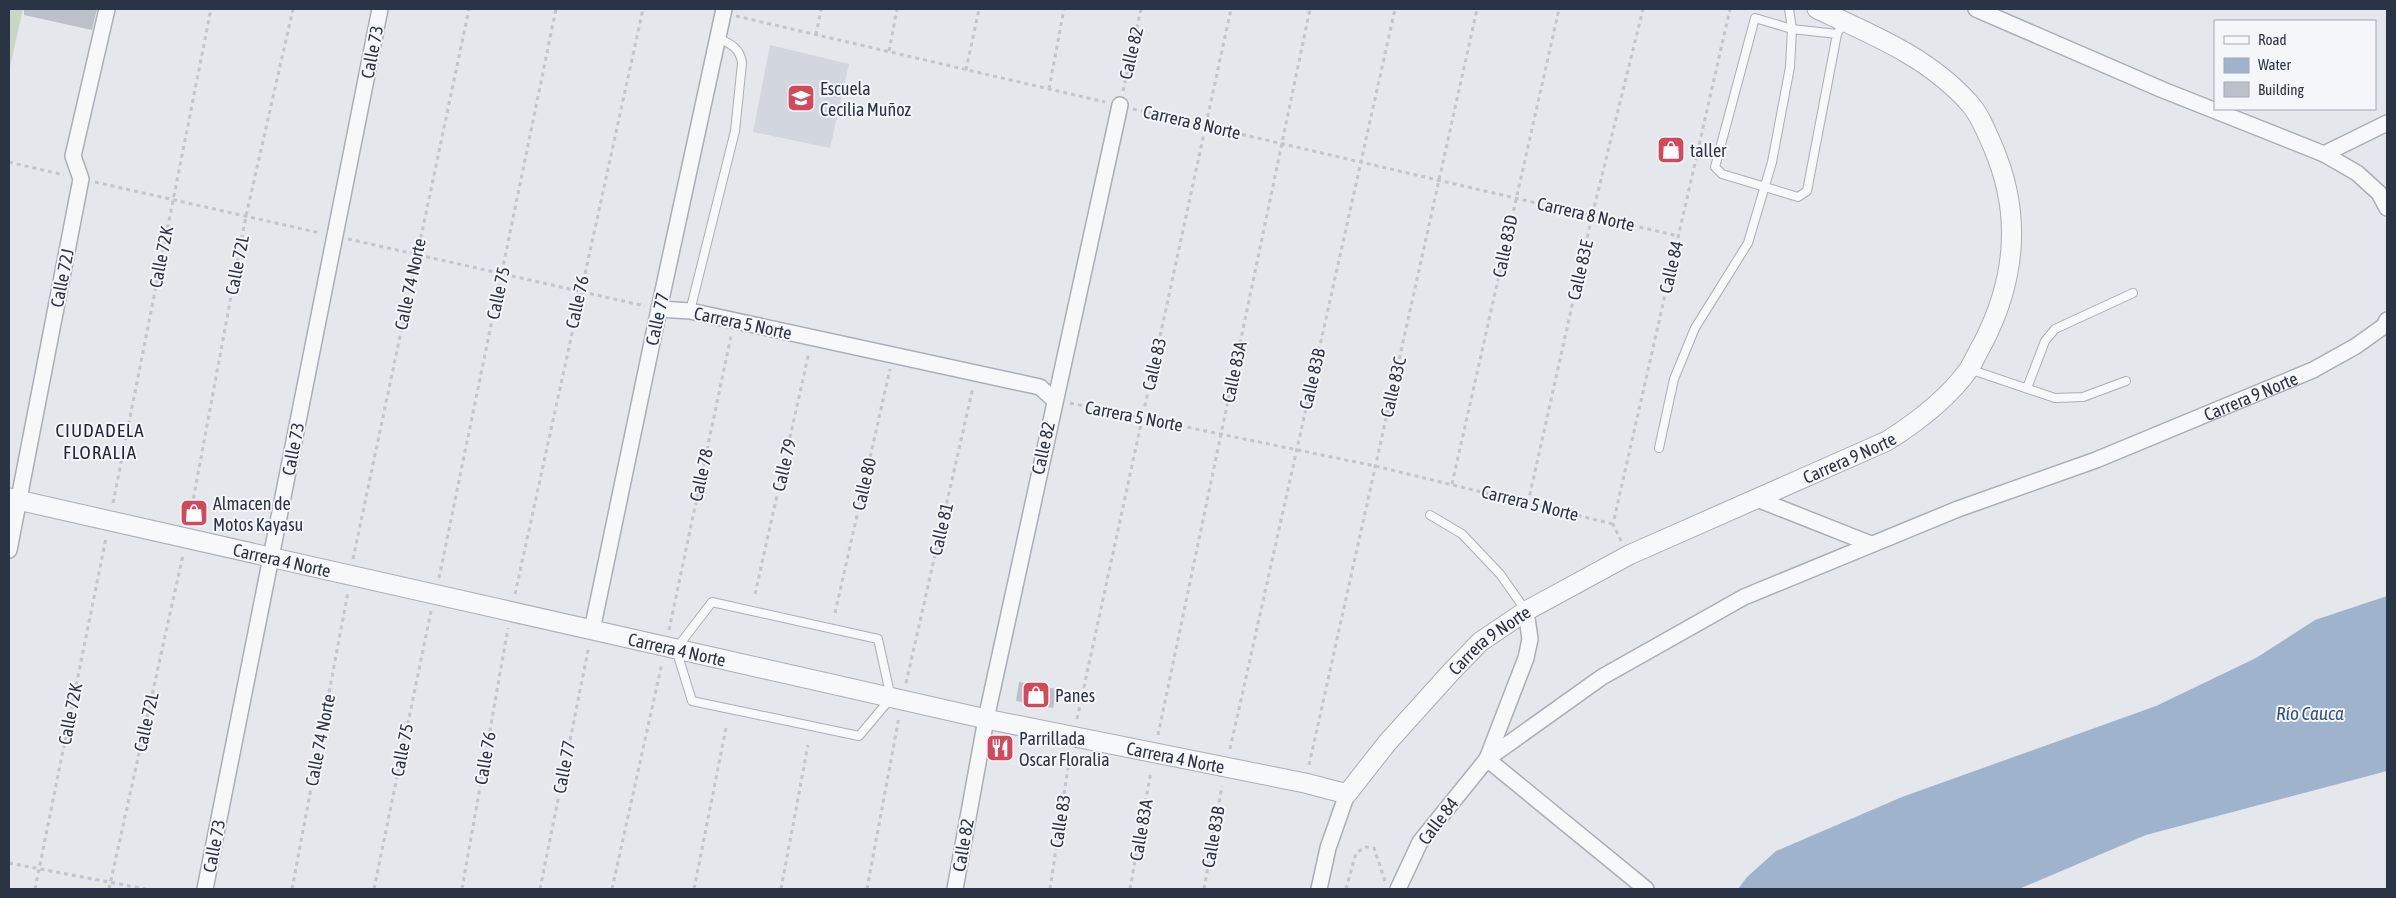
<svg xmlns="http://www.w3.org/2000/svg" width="2396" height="898" viewBox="0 0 2396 898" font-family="'Asap Condensed',sans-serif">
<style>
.built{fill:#d2d6de}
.green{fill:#c9d6c5}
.water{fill:#9fb4cc}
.building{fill:#bbc0ca}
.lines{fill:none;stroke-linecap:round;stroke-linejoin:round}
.service-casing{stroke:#a9aeb7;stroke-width:10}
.minor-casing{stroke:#a9aeb7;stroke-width:18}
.tertiary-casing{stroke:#a9aeb7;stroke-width:21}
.path{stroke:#c2c5cb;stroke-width:3;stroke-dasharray:4 4;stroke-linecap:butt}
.service{stroke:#f7f8fa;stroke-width:8}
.minor{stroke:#f7f8fa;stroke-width:15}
.tertiary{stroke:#f7f8fa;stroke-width:19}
.labels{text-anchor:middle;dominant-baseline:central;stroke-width:4;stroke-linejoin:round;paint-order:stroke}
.street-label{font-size:18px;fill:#2b3445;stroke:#f4f6f9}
.poi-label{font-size:18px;fill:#2b3445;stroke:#f4f6f9;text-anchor:start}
.neighbourhood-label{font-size:19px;letter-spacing:1px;fill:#1d2536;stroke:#f4f6f9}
.water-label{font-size:19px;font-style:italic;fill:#34527a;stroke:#f4f6f9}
</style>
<rect width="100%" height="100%" fill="#e4e7ec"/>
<path class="built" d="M770,45L849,64L830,148L753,132Z"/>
<path class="green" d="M9,9H23L9,71Z"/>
<path class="water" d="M2387,596V771L2146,835L2019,889H1738L1747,877L1776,851L1902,797L2156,706L2256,658L2315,620Z"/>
<path class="building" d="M24,9H97L92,30L24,15Z
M1019,682L1057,689L1053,708L1016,701Z"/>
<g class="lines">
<defs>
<path id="service" d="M1837,34L1807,191L1798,197L1722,174L1715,167L1755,18L1792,29L1837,34L1844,22
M690,311L735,131L742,63C740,48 731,44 718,38
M1969,369L2055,398L2083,397L2126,381
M2027,388L2045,341L2055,329L2133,293
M1659,448L1674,379L1695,328L1748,243L1772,162L1790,67L1792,29L1789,9
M1430,515L1462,534L1500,574L1526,611
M712,602L878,639L891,698L859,736L692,701L676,649Z"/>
<g id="minor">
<path d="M1976,9L2163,90L2324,154L2357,173L2379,193L2387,208"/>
<path d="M2324,154L2387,123"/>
<path d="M659,309L690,311L1040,387L1054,400"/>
<path d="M1757,499L1871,544"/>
<path d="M9,550L81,179L73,156L107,9"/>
<path d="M592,630L659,309L724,9"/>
<path d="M1487,759L1646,889"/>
<path d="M1487,759L1526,658L1530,639L1526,611"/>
<path d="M205,889L380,9"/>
<path d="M955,889L986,719L1120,105"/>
<path d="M1319,889L1328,848L1347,794"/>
<path id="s1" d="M1398,889L1420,842L1487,759L1602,677L1744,597L1958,509L2096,460L2313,370L2356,346L2384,326L2387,320"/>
</g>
<g id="tertiary">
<path id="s2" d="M9,498L986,719L1305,783L1347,794L1387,743L1451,672L1480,642L1526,611L1629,555L1887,441C1917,422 1948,399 1969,369C1974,361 1978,351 1983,343C2016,279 2022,214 1993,147C1987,133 1980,115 1970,104C1929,57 1871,34 1817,9"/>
</g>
</defs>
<use href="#service" class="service-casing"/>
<use href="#minor" class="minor-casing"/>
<use href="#tertiary" class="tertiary-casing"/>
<path class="path" d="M736,16L1105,102
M816,35L821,9
M889,51L897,9
M966,70L979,9
M1049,89L1064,9
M1123,91L1141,9
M1133,109L1678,236
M9,162L64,175
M95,182L320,233
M348,239L645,306
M1070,403L1375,466L1613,524
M1452,484L1559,9
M113,503L211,9
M1528,503L1592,216L1643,9
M189,522L246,216L293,9
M1621,541L1613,524L1730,9
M353,559L469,9
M439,578L556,9
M515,594L643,9
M755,594L809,352
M835,613L890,369
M669,630L731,336
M906,683L973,387
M1077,719L1231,9
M1158,735L1310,9
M1230,749L1395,9
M1309,765L1477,9
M9,863L145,889
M35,889L106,538
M109,889L183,555
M292,889L348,592
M374,889L431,611
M462,889L508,628
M540,889L589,646
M612,889L662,663
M694,889L726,728
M781,889L808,745
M867,889L899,717
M1050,889L1070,754
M1130,889L1151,771
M1204,889L1222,786
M1346,889L1356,853L1366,847L1374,848L1385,881"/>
<use href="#service" class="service"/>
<use href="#minor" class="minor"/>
<use href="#tertiary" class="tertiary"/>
</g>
<defs>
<symbol id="school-square" viewBox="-11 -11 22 22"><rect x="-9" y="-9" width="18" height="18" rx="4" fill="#d1495b" stroke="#f4f6f9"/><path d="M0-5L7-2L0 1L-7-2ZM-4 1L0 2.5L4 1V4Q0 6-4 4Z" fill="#fff"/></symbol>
<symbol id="shop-square" viewBox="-11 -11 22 22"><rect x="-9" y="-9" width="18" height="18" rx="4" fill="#d1495b" stroke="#f4f6f9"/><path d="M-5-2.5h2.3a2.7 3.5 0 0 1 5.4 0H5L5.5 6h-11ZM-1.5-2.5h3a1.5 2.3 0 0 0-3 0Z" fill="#fff"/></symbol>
<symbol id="restaurant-square" viewBox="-11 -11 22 22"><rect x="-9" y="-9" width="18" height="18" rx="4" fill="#d1495b" stroke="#f4f6f9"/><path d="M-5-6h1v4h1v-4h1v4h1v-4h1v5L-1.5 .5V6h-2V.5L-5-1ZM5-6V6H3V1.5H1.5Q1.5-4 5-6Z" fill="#fff"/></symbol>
</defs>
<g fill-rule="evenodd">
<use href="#school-square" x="785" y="82" width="32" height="32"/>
<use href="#shop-square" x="1655" y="134" width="32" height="32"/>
<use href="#shop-square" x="178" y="497" width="32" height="32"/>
<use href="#shop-square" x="1020" y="679" width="32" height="32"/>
<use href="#restaurant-square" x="984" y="732" width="32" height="32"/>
</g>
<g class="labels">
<g class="street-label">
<text transform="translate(372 52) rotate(-79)">Calle 73</text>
<text transform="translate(1131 53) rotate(-77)">Calle 82</text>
<text transform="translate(1192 122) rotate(13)">Carrera 8 Norte</text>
<text transform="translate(1586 214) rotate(13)">Carrera 8 Norte</text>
<text transform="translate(1505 246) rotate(-78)">Calle 83D</text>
<text transform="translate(161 257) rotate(-79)">Calle 72K</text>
<text transform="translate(237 265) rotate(-79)">Calle 72L</text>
<text transform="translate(1671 267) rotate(-77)">Calle 84</text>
<text transform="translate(1580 270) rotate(-77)">Calle 83E</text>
<text transform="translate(62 278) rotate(-79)">Calle 72J</text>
<text transform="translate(410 284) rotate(-78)">Calle 74 Norte</text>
<text transform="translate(498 293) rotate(-78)">Calle 75</text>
<text transform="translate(577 302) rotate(-78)">Calle 76</text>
<text transform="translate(657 319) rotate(-78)">Calle 77</text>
<text transform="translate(743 323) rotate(12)">Carrera 5 Norte</text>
<text transform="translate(1154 364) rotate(-77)">Calle 83</text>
<text transform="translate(1234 372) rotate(-78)">Calle 83A</text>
<text transform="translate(1312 379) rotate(-77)">Calle 83B</text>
<text transform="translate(1393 387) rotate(-77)">Calle 83C</text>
<text stroke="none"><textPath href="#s1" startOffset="1008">Carrera 9 Norte</textPath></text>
<text transform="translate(1134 416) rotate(11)">Carrera 5 Norte</text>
<text transform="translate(1043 448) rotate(-78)">Calle 82</text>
<text transform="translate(293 449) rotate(-79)">Calle 73</text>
<text stroke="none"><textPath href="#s2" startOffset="1986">Carrera 9 Norte</textPath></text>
<text transform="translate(784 465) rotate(-77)">Calle 79</text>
<text transform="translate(701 475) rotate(-78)">Calle 78</text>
<text transform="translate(864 484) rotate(-77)">Calle 80</text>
<text transform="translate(1530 503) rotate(14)">Carrera 5 Norte</text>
<text transform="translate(941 529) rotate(-77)">Calle 81</text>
<text stroke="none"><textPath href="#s2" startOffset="280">Carrera 4 Norte</textPath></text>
<text stroke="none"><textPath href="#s2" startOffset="1581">Carrera 9 Norte</textPath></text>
<text stroke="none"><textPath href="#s2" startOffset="685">Carrera 4 Norte</textPath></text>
<text transform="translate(70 714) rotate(-79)">Calle 72K</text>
<text transform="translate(146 722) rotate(-78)">Calle 72L</text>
<text transform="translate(320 740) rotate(-79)">Calle 74 Norte</text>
<text transform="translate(402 750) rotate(-79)">Calle 75</text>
<text stroke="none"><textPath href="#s2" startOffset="1195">Carrera 4 Norte</textPath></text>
<text transform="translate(485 758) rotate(-80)">Calle 76</text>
<text transform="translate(564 767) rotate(-79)">Calle 77</text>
<text transform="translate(1060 821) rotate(-81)">Calle 83</text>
<text transform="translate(1438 821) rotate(-53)">Calle 84</text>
<text transform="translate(1141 830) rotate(-80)">Calle 83A</text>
<text transform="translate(1213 837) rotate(-80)">Calle 83B</text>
<text transform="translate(963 845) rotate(-80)">Calle 82</text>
<text transform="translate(214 846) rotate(-79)">Calle 73</text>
</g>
<g class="poi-label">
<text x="820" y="88">Escuela<tspan x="820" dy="21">Cecilia Muñoz</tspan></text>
<text x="1690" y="150">taller</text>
<text x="213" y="503">Almacen de<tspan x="213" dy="21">Motos Kayasu</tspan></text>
<text x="1055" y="695">Panes</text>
<text x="1019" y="738">Parrillada<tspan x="1019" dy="21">Oscar Floralia</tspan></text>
</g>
<g class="neighbourhood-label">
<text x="100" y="430">CIUDADELA<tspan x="100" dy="22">FLORALIA</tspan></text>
</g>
<g class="water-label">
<text x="2310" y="713">Río Cauca</text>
</g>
</g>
<rect width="2396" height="898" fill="none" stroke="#2b3445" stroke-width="20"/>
<rect x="2214" y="20" width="162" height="90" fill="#f4f6f9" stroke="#a4a8b1"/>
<rect x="2224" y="36" width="25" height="8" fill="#f7f8fa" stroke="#a4a8b1"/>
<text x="2258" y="45" font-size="15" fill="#2b3445">Road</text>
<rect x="2224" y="58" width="25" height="15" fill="#9fb4cc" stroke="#a4a8b1"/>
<text x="2258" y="70" font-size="15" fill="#2b3445">Water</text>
<rect x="2224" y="82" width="25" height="15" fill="#bbc0ca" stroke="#a4a8b1"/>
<text x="2258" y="95" font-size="15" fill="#2b3445">Building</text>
</svg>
